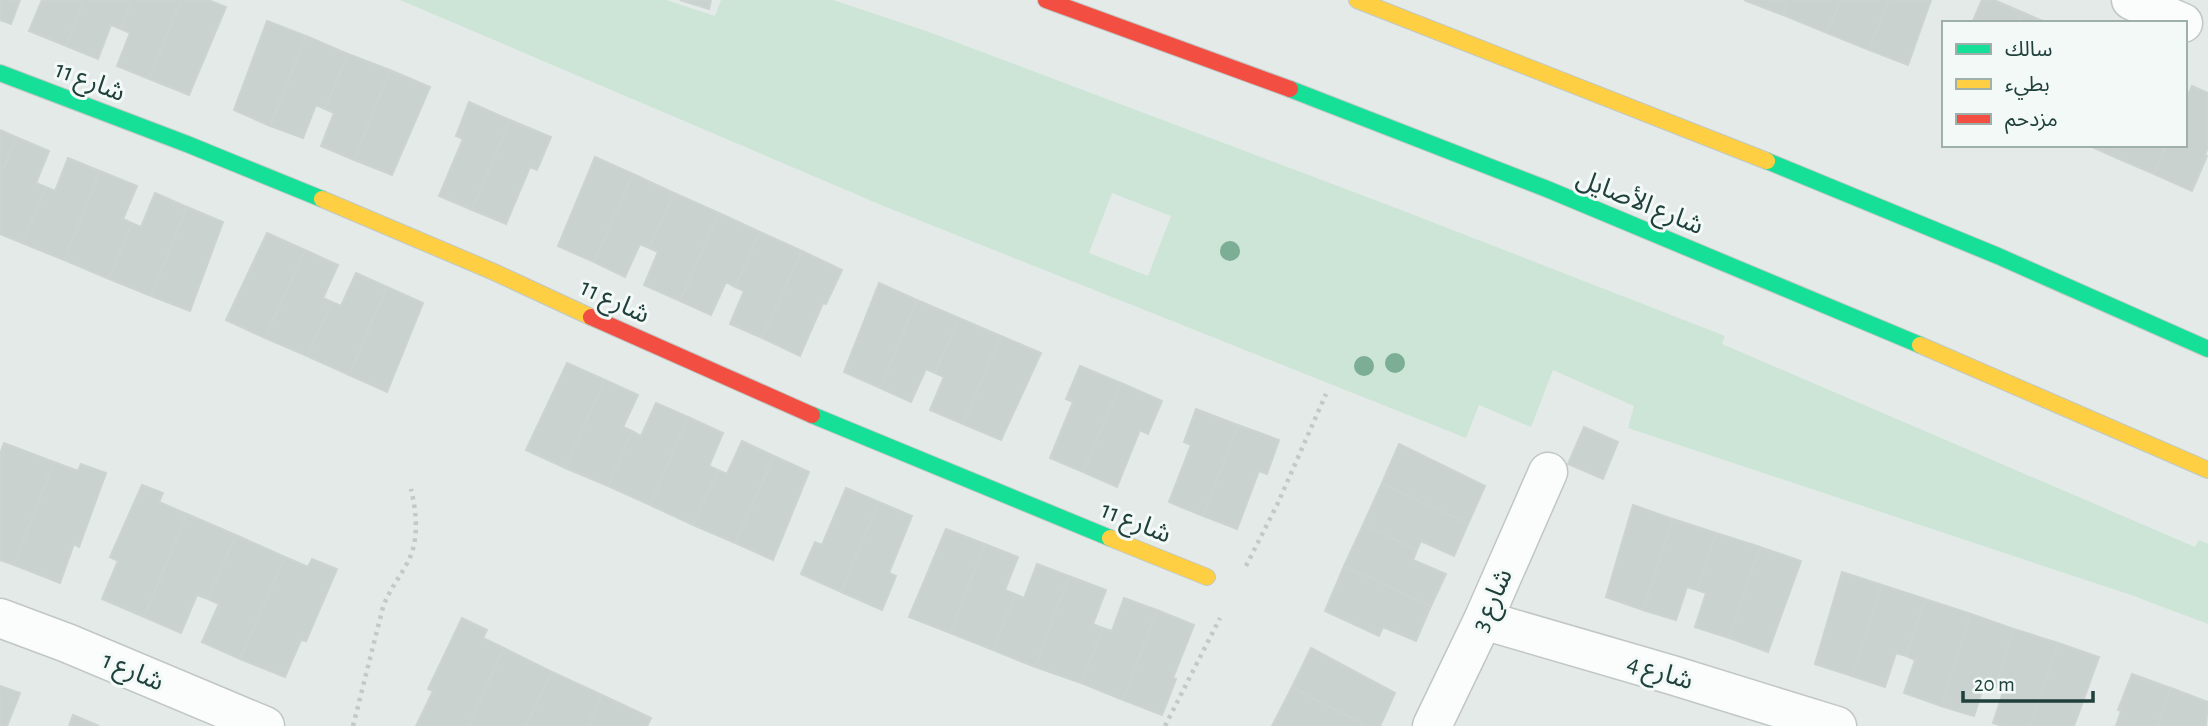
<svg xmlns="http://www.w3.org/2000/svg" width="2208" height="726" viewBox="0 0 2208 726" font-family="'Alegreya Sans','Noto Sans Arabic',sans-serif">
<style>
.green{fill:#cce5d6;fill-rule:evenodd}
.building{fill:#cad2d0;stroke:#cdd3d1;stroke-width:2}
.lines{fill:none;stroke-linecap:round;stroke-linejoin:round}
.street-casing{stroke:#c1c7c5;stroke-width:41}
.fast-casing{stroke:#bfc8c6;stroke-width:18}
.slow-casing{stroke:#bfc8c6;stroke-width:18}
.jam-casing{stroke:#bfc8c6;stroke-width:18}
.path{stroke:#c0cac8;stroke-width:4.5;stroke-dasharray:3.5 5;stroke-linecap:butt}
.street{stroke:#fbfcfc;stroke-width:38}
.fast{stroke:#16e098;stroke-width:16}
.slow{stroke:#ffcf43;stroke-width:16}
.jam{stroke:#f24e42;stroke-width:16}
.tree{fill:#7bae94}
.labels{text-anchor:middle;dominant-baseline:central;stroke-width:6;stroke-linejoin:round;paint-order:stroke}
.street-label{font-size:26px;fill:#1f403b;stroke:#f2f9f7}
</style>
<rect width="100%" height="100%" fill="#e4eae8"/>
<path class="green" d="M400,0H666L715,16L721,0H833L929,32L1396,208L1725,336L1722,344L2195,547L2199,540L2208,544V624L2131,595L1628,428L1634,406L1553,370L1531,427L1479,405L1466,438L886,207ZM1112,193L1171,216L1148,276L1089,253Z"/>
<path class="building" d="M0,0H20L11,24L0,20Z
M42,0H84L66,46L29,31Z
M84,0H132L121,29L111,25L98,59L66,46Z
M132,0H181L149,79L117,66L130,33L121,29Z
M181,0H208L226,7L189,95L149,79Z
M680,0H711L709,9Z
M1744,0H1788L1783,15Z
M1788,0H1841L1827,33L1783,15Z
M1841,0H1889L1869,50L1827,33Z
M1889,0H1931L1908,65L1869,50Z
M1982,0H1994L2022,12L2018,23H1972Z
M2022,12L2047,23H2018Z
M267,21L306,36L270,126L234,110Z
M306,36L348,54L325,109L316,105L303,138L270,126Z
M348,54L390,70L354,160L321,146L334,113L325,109Z
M390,70L430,87L392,175L354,160Z
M2192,86L2208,93V147L2205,155L2207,156L2192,191L2154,174L2166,145H2185V101Z
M469,102L510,120L472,210L439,196L463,139L456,136Z
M510,120L551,137L537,170L530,167L506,224L472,210Z
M0,130L16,137L0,176Z
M16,137L49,151L36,183L46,187L22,243L0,234V176Z
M2088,145H2117L2112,156Z
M2117,145H2166L2154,174L2112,156Z
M595,157L633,174L594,262L558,246Z
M68,158L100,171L64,260L22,243L46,187L55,191Z
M100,171L137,186L123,219L132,223L109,279L64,260Z
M633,174L674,193L649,248L640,244L625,277L594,262Z
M155,193L187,207L151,296L109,279L132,223L141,227Z
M674,193L719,213L680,301L644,285L658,252L649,248Z
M187,207L223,222L190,311L151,296Z
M719,213L760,232L735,287L726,282L711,315L680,301Z
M760,232L802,251L762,338L730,324L744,291L735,287Z
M267,233L305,250L265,338L226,320Z
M305,250L338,265L323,298L332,302L307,356L265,338Z
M802,251L842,270L826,304L823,303L800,356L762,338Z
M356,273L387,287L349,375L307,356L332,302L341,306Z
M879,283L917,300L880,388L844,372Z
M387,287L423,303L387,392L349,375Z
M917,300L959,318L935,373L926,369L911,402L880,388Z
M959,318L1001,336L963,424L930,410L944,377L935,373Z
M1001,336L1041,353L1001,440L963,424Z
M567,363L605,380L565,468L526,450Z
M1080,366L1121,383L1083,472L1050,458L1073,402L1066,399Z
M605,380L638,395L623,427L632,431L608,486L565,468Z
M1121,383L1162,401L1148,434L1140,430L1117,487L1083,472Z
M656,403L688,417L650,505L608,486L632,431L641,436Z
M1196,409L1238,425L1203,516L1169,502L1191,445L1184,442Z
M688,417L723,433L709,466L718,470L693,525L650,505Z
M1238,425L1279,440L1267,474L1259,471L1237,529L1203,516Z
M1584,427L1618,442L1603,479L1568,464Z
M742,441L774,456L735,543L693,525L718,470L727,474Z
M4,443L54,462L14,565L0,560V454Z
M1399,444L1485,486L1468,524L1382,483Z
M774,456L809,472L773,560L735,543Z
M54,462L78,471L81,464L106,473L79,547L74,544L60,583L14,565Z
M1382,483L1468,524L1454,556L1421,541L1417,550L1363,525Z
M142,485L163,493L159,502L187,514L144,617L102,599L118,561L110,557Z
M846,488L879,502L841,592L801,574L815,542L822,545Z
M879,502L912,516L889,573L896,576L882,610L841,592Z
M1633,505L1673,519L1643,610L1606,597Z
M187,514L236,535L208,599L197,595L181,633L144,617Z
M1673,519L1716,533L1697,590L1687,587L1676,620L1643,610Z
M1363,525L1417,550L1413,560L1446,574L1431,606L1344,566Z
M946,529L985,544L950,633L909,617Z
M1716,533L1760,547L1729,638L1695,627L1706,593L1697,590Z
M236,535L285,557L240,659L202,642L219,604L208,599Z
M985,544L1018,557L1005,590L1015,594L993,650L950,633Z
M1760,547L1801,561L1768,652L1729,638Z
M285,557L308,567L312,559L337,569L306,641L301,640L285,677L240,659Z
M1037,564L1069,576L1035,667L993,650L1015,594L1024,598Z
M1344,566L1431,606L1416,641L1383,627L1379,636L1325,611Z
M1842,572L1882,585L1852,676L1815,664Z
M1069,576L1106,590L1093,624L1103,628L1081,683L1035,667Z
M1882,585L1925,599L1906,656L1896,653L1885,687L1852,676Z
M1124,598L1157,610L1123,700L1081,683L1103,628L1112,631Z
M1925,599L1971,614L1941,706L1904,693L1915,660L1906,656Z
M1157,610L1194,625L1173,678L1176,679L1162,715L1123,700Z
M1971,614L2014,629L1995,686L1985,682L1974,716L1941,706Z
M462,618L487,630L483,638L504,648L468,726H416L433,691L428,689Z
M2014,629L2058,643L2030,726H2003L1993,723L2004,689L1995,686Z
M2058,643L2099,657L2074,726H2030Z
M504,648L552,672L526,726H468Z
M1311,648L1395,693L1380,726H1367L1292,687Z
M552,672L602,695L588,726H526Z
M2132,674L2171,688L2157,726H2116L2121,711L2118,710Z
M0,686L20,693L7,726H0Z
M1292,687L1367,726H1272Z
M2171,688L2208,702L2206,726H2157Z
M602,695L651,718L647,726H588Z
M73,715L99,726H69Z"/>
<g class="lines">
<defs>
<path id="street" d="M2131,0L2183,23
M0,618L67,643L265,726
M1483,620L1672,675L1837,726
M1432,726L1483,620L1548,472"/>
<path id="fast" d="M0,73L187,144L322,199
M1290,89L1547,189L1920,345
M1767,161L1998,256L2208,349
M812,415L1110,538"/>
<path id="slow" d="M1357,0L1767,161
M322,199L494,272L591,317
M1920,345L2208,470
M1110,538L1207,577"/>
<path id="jam" d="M1046,0L1290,89
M591,317L812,415"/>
</defs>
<use href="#street" class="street-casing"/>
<use href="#fast" class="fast-casing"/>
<use href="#slow" class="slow-casing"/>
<use href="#jam" class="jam-casing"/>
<path class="path" d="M1246,566L1277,505L1326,394
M353,726L383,607C389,591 397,581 405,567C420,543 417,515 411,489
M1165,726L1220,618"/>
<use href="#street" class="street"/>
<use href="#fast" class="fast"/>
<use href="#slow" class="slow"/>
<use href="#jam" class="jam"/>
</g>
<g class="tree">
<circle cx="1230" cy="251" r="10"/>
<circle cx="1395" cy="363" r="10"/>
<circle cx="1364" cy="366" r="10"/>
</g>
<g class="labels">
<g class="street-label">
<text transform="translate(90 81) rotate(21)">شارع 11</text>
<text transform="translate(1640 202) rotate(22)">شارع الأصايل</text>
<text transform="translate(615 301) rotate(25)">شارع 11</text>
<text transform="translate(1136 522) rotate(22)">شارع 11</text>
<text transform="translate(1492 600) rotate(-66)">شارع 3</text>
<text transform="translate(133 671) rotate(23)">شارع 1</text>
<text transform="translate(1660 672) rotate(17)">شارع 4</text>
</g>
</g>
<rect x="1942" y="21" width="245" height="126" fill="#f2f9f7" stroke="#9eafac" stroke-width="2"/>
<rect x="1956" y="44" width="35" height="10" fill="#16e098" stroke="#9eafac" stroke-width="2"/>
<text x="2005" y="56" font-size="21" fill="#1f403b">سالك</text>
<rect x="1956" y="79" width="35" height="10" fill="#ffcf43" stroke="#9eafac" stroke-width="2"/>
<text x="2005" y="91" font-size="21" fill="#1f403b">بطيء</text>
<rect x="1956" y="114" width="35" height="10" fill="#f24e42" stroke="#9eafac" stroke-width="2"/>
<text x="2005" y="126" font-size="21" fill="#1f403b">مزدحم</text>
<path d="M1963 691v10h130v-10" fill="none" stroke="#1f403b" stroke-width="3.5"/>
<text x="1974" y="691" font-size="21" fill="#1f403b" stroke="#f2f9f7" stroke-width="5" paint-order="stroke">20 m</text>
</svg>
